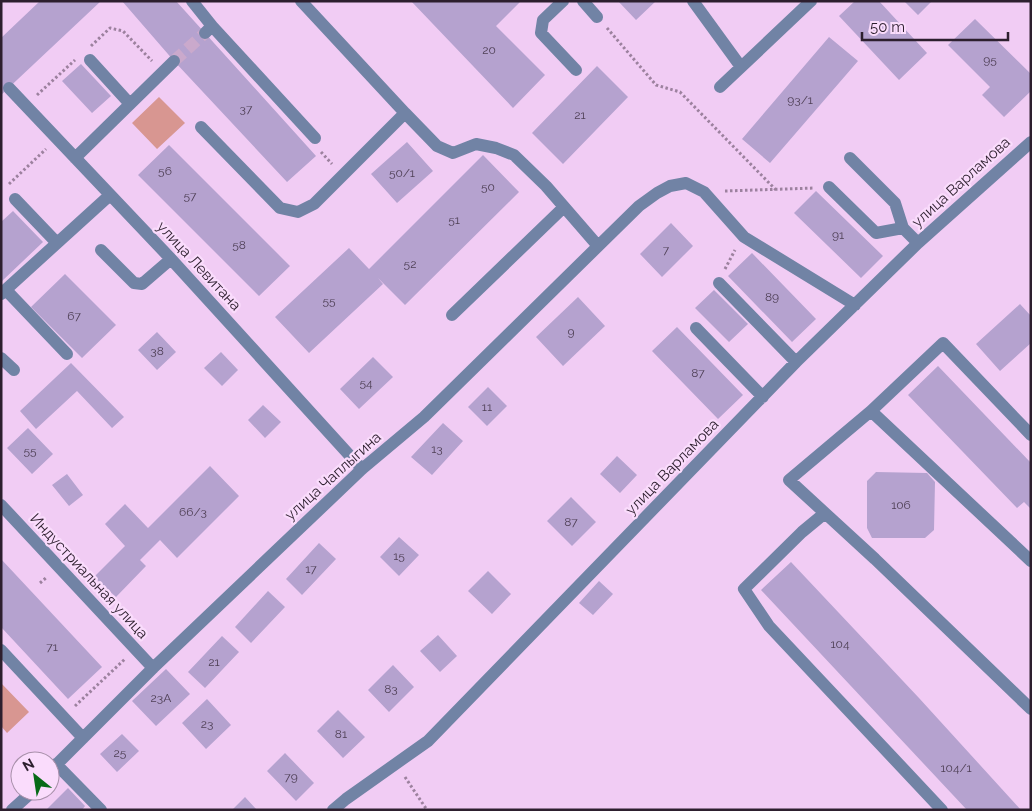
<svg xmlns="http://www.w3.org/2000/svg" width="1032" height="811" viewBox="0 0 1032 811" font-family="Raleway,sans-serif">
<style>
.green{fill:#d89691}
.building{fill:#b5a2cf}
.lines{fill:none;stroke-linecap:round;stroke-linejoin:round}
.minor-tunnel{stroke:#caa9cc;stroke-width:12;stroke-dasharray:12 6;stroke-linecap:butt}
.path{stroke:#9c819e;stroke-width:3;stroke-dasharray:2.5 2.5;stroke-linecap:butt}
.minor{stroke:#7183a5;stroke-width:12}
.labels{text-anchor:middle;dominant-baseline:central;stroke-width:4.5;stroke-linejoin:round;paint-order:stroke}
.number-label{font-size:12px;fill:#4f4056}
.street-label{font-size:15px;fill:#2d1f2e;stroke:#fadcfc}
</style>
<rect width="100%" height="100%" fill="#f1ccf4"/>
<path class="green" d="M159,97L185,123L157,149L132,123Z
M1,683L29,712L7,733L1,726Z"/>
<path class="building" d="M40,1H101L1,95V38Z
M122,1H176L316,156L287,182L174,61Z
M411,1H521L496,26L545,75L513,108Z
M618,1H656L636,20Z
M855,1H879L927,53L899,80L839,16Z
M904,1H932L918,15Z
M975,19L1031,74V91L1004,117L982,95L990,87L948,45Z
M829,37L858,61L770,163L742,139Z
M81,64L111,96L92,113L62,81Z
M597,66L628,97L563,164L532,133Z
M407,142L433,171L397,203L371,174Z
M169,145L290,266L259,296L138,175Z
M483,155L519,192L405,305L378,278L383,284L309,353L275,317L349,248L369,269Z
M816,191L883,256L861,278L794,213Z
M13,211L43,242L1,282V222Z
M671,223L693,246L662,277L640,254Z
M752,253L816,319L792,342L728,276Z
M65,274L116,325L82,358L31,307Z
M714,290L748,324L729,342L695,308Z
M578,297L605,326L563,366L536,337Z
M1020,304L1031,316V343L1000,371L976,344Z
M677,327L743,395L718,419L652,351Z
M157,332L176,352L157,370L138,350Z
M221,352L238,370L222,386L204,368Z
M373,357L393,377L359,409L340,389Z
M71,363L124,417L112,428L77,391L36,429L20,411Z
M938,366L1031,463V509L1024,502L1017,508L908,395Z
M488,387L507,406L487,426L468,407Z
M263,405L281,422L265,438L248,420Z
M443,423L463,441L432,475L411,457Z
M28,428L53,454L32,474L7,448Z
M617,456L637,475L620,493L600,474Z
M210,466L239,496L177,558L160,540L140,560L146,566L116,597L94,577L125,546L105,524L125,504L148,528Z
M876,472L927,473L935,482L934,530L925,538H872L867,528V481Z
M67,474L83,495L69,506L52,485Z
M571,497L596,522L572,546L547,521Z
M399,537L419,555L399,576L380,557Z
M319,543L336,559L302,595L286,579Z
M1,559L102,667L68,699L1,627Z
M791,562L919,698L1021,810H967L761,590Z
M488,571L511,594L492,614L468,591Z
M599,581L613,594L593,615L579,603Z
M268,591L285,607L251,643L235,627Z
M438,635L457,656L440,672L420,651Z
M222,636L239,652L205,688L188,672Z
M393,665L414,687L389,712L368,690Z
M166,669L190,694L156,726L132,701Z
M207,699L231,725L206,749L182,723Z
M338,710L365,737L343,758L317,731Z
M122,734L139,751L117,772L100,754Z
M285,753L314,783L296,801L267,771Z
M68,788L85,806L82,810H46Z
M245,797L257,810H232Z"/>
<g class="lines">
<path class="minor-tunnel" d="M174,61L205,33"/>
<path class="path" d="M607,28L656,85L680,92L776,190
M91,46L110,28L123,31L152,61
M37,95L75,60
M321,152L332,164
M9,184L46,149
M725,191L814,188
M725,269L735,250
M40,583L47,577
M75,706L125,659
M405,777L427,810"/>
<path class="minor" d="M192,1L212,26L205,33
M563,1L543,20L541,33L576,70
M583,1L597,17
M693,1L741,67
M212,26L315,138
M90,60L130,104
M720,87L811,1
M9,88L171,259L362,469
M405,113L437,146L453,153L476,144L496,148L514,155L546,186L598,246
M201,127L280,208L298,212L314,204L405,113L301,1
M75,158L174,61
M850,158L895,203L903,228L918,243
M829,187L876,233L903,228
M15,199L57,243
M101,250L134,283L142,284L171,259
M719,283L796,362
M6,290L67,354
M1,294L110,195
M452,315L564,207
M696,328L763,397
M1,358L14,370
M871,411L943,343L1031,435
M1,505L153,668
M825,513L802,532L744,589L769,626L942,810
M1031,561L871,411L789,480L875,559L1031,709
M1,650L83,738
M56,764L101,810
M50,771L153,668L362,469L424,417L639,206L657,193L670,186L686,183L704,192L744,237L855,305
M12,810L33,791
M333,810L346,799L428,741L796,362L918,243L1031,142"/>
</g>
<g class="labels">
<g class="number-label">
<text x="489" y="50">20</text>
<text x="990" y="60">95</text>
<text x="800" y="100">93/1</text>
<text x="246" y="109">37</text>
<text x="580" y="115">21</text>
<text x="165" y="171">56</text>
<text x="402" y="173">50/1</text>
<text x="488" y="187">50</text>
<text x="190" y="196">57</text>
<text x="454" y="220">51</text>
<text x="838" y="235">91</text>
<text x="239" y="245">58</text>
<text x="666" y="250">7</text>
<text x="410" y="264">52</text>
<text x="772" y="297">89</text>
<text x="329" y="301">55</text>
<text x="74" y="316">67</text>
<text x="571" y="332">9</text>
<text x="157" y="351">38</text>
<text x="698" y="373">87</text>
<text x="366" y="383">54</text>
<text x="487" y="407">11</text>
<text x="437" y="449">13</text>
<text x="30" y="451">55</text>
<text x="901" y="505">106</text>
<text x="193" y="512">66/3</text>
<text x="571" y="522">87</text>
<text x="399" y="556">15</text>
<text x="311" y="569">17</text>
<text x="840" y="644">104</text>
<text x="52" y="647">71</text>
<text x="214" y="662">21</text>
<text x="391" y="689">83</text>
<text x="161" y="698">23А</text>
<text x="207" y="724">23</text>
<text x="341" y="734">81</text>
<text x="120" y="753">25</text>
<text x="956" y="768">104/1</text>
<text x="291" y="777">79</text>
</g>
<g class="street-label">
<text transform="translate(961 182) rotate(-42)">улица Варламова</text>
<text transform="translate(199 266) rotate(47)">улица Левитана</text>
<text transform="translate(672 467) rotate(-46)">улица Варламова</text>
<text transform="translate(333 476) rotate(-42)">улица Чаплыгина</text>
<text transform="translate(89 576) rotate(47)">Индустриальная улица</text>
</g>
</g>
<rect width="1032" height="811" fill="none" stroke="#2d1f2e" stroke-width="5"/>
<g transform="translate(35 776) rotate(330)"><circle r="24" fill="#fadcfc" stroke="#a890aa"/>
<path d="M0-4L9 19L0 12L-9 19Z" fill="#076a17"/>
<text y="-8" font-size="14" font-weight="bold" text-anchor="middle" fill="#2d1f2e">N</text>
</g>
<path d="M862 32v8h146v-8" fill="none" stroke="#2d1f2e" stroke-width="2.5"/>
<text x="870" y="32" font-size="15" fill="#2d1f2e" stroke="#fadcfc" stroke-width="4" paint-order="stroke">50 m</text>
</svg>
